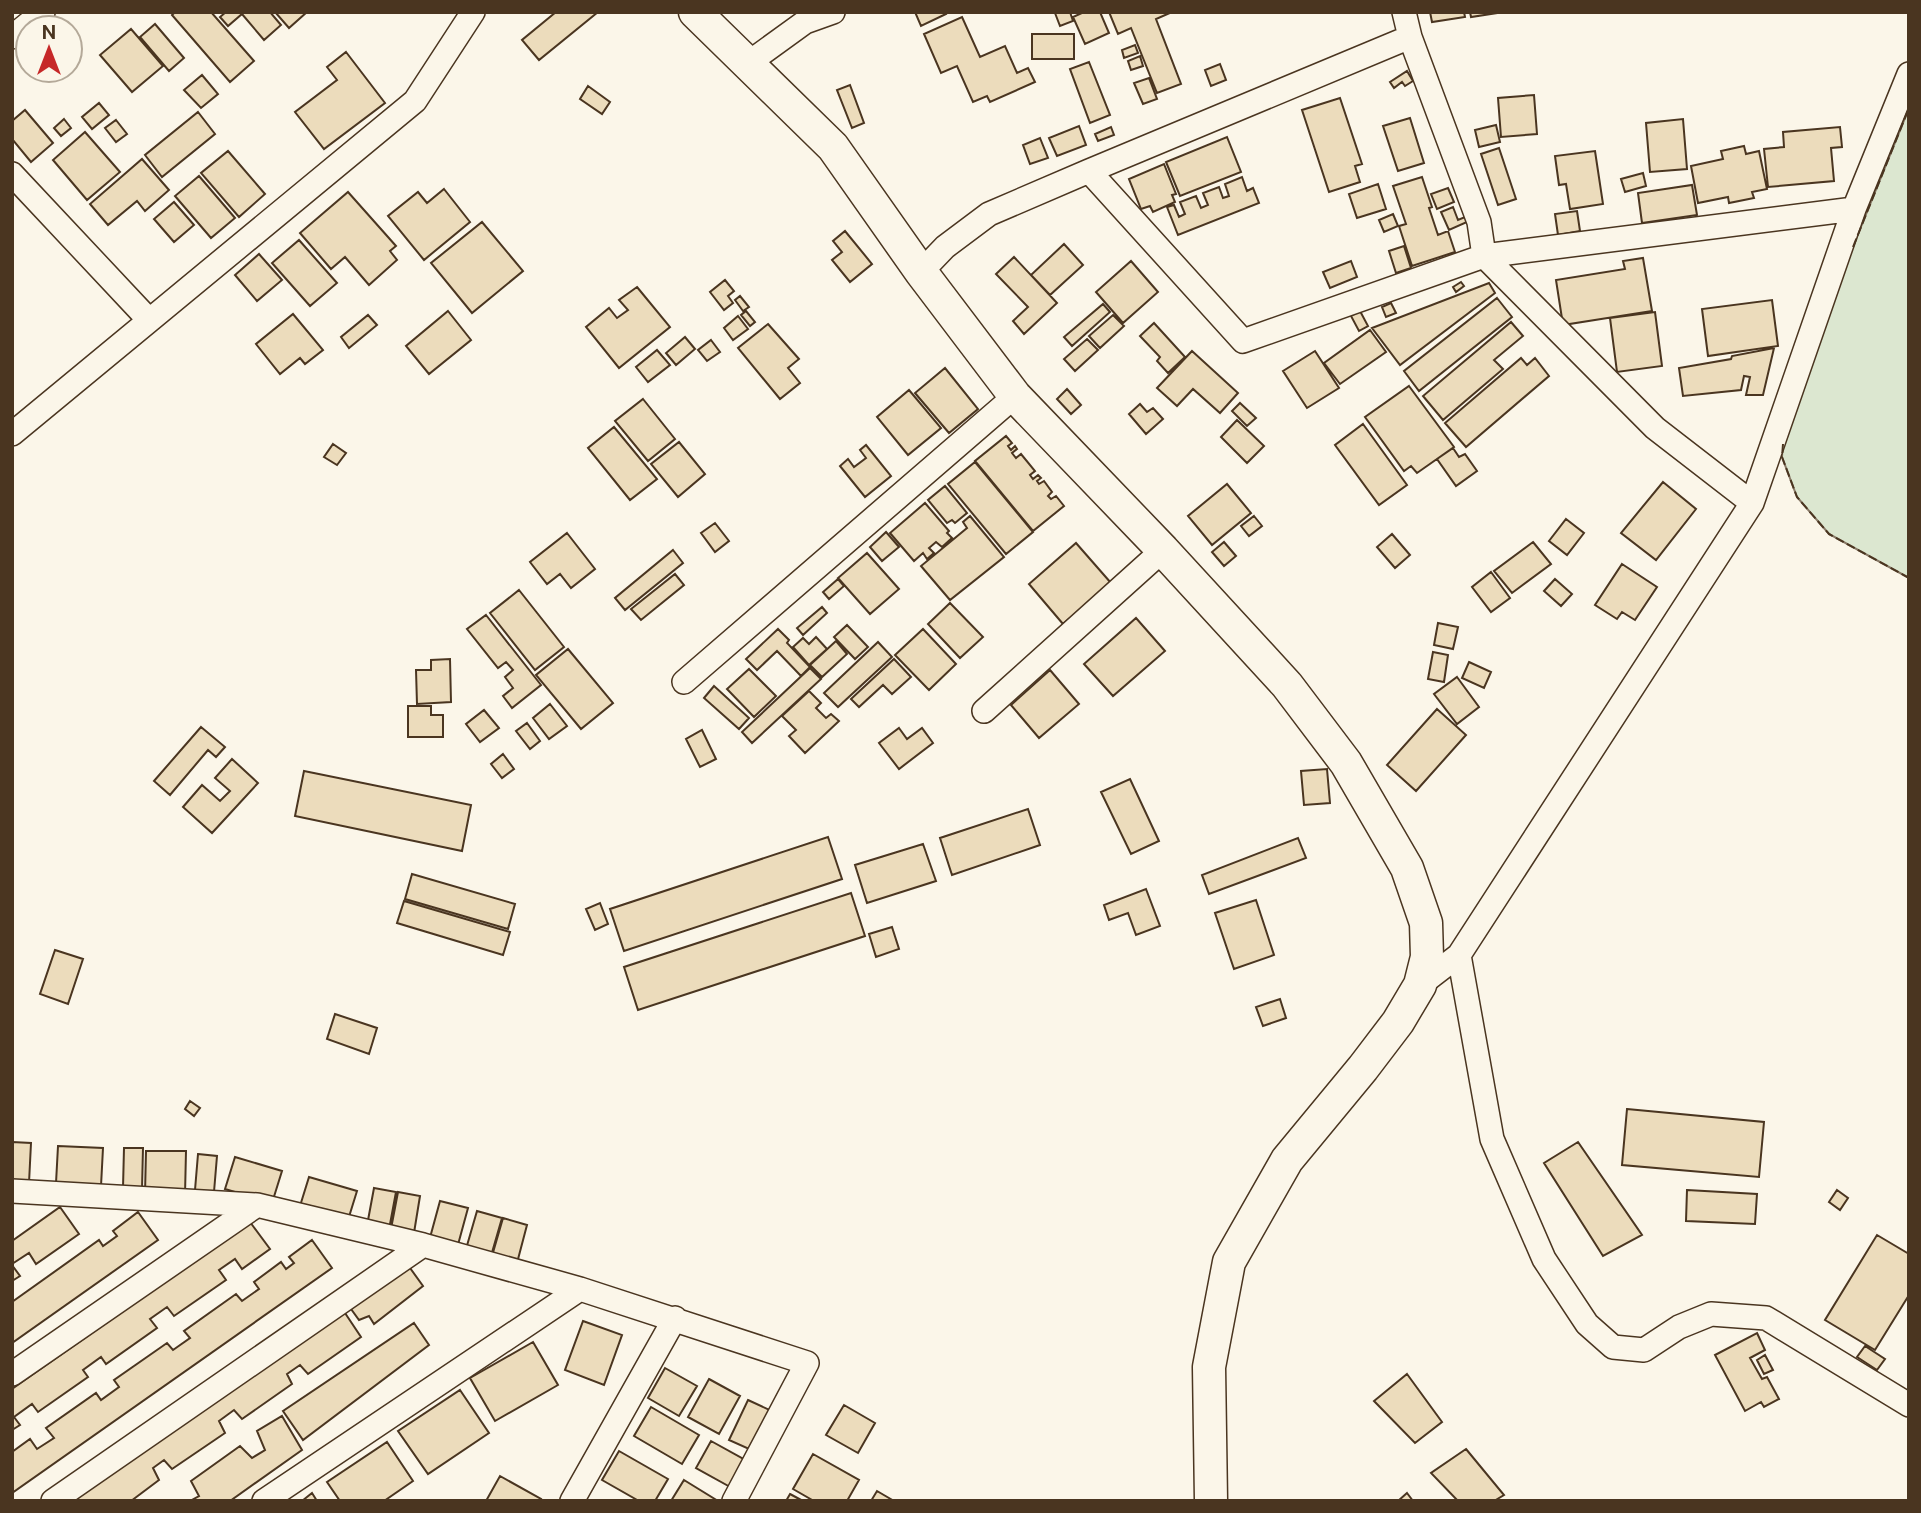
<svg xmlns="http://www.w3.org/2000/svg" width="1921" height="1513" viewBox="0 0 1921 1513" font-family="'Public Sans',sans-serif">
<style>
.green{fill:#dce7d0;stroke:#887966;stroke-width:2}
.building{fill:#ecdcbc;stroke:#4a3520;stroke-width:2}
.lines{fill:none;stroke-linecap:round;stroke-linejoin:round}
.street-casing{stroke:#4a3520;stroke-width:26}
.secondary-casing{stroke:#4a3520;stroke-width:35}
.street{stroke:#fbf6e9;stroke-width:23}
.secondary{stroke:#fbf6e9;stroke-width:32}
.fence{stroke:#4a3520;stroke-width:2;stroke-dasharray:9 3.5;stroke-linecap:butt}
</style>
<rect width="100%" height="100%" fill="#fbf6e9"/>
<path class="green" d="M1909,108V578L1829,534L1797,497L1782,457L1784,417Z"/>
<path class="building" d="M175,12H211L254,61L230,82L172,15Z
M226,12H270L281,25L264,40L242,14L228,26L220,17Z
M275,12H307L289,28Z
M556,12H598L539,60L522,40Z
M915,12H945L946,14L921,26Z
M1070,12L1073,21L1060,26L1055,13Z
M1084,12H1100L1109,33L1085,44L1073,17Z
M1109,12H1172L1156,19L1181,84L1157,93L1131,28L1118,34Z
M1430,12H1464L1465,17L1432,22Z
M1470,12H1504L1471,17Z
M962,17L980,57L1005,46L1017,73L1028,68L1035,82L990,102L987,96L973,102L957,66L941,73L924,34Z
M155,24L184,58L169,71L140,37Z
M131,29L163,66L132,92L100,55Z
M1032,34H1074V59H1032Z
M1135,45L1138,53L1124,58L1122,50Z
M346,52L385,103L324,149L295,112L337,80L327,67Z
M1140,56L1143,66L1131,70L1128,61Z
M1089,62L1110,115L1090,123L1070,69Z
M1220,64L1226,80L1211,86L1205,70Z
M1407,71L1413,81L1405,86L1402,82L1394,88L1390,82Z
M202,75L218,94L201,108L184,90Z
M1149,78L1157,99L1143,104L1134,83Z
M850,85L864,123L852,128L837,90Z
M588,86L610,102L602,114L580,99Z
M1534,95L1537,134L1501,137L1498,98Z
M1340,98L1362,164L1355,166L1360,182L1329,192L1302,110Z
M99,103L109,115L92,129L82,117Z
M25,110L53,143L31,162L12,139V121Z
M198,112L215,134L162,177L145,155Z
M1410,118L1424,163L1398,171L1383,126Z
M64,119L71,128L61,136L54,128Z
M1683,119L1687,169L1650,172L1646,123Z
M116,120L127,134L116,142L105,128Z
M1496,125L1500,142L1479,147L1475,130Z
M1079,126L1086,145L1057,156L1049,138Z
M1111,127L1114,135L1098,141L1095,134Z
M1840,127L1842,147L1831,148L1834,181L1768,187L1764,149L1784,147L1783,132Z
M85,132L120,172L87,200L53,160Z
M1227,137L1241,172L1180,196L1166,162Z
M1040,138L1048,158L1030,164L1023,145Z
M1744,146L1746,154L1759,151L1767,189L1752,192L1754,198L1729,203L1728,197L1698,203L1691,166L1723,159L1721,151Z
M1499,148L1516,199L1498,205L1481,154Z
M228,151L265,194L239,217L201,173Z
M1595,151L1603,204L1570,209L1566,184L1559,185L1555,156Z
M142,159L169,190L145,211L137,201L108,225L90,204Z
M1164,164L1176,194L1172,195L1175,202L1153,212L1150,206L1141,209L1129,179Z
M1643,173L1646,186L1625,192L1621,179Z
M199,176L235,218L211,238L175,196Z
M1242,177L1247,191L1253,188L1259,203L1178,235L1167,207L1174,205L1179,217L1185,214L1180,202L1196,196L1201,208L1208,205L1203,193L1219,187L1223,198L1229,196L1225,184Z
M1422,177L1432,207L1429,208L1438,235L1448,231L1455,252L1412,266L1399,226L1406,224L1393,186Z
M1378,184L1386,209L1357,218L1349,194Z
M1692,185L1697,215L1642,223L1638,193Z
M1448,188L1454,202L1437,209L1431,194Z
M444,189L470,222L424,260L388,216L418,192L427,203Z
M348,192L396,246L390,251L397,260L369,285L345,257L331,269L300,233Z
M174,202L194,225L174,242L154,219Z
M1453,207L1458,220L1465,217L1467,222L1449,230L1441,212Z
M1577,211L1580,231L1558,235L1555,214Z
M1393,214L1398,226L1384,232L1379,220Z
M482,222L523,271L472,313L431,263Z
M845,231L872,264L850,282L832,260L842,252L833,241Z
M299,240L337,283L310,306L272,263Z
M1064,244L1083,265L1050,295L1031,275Z
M1404,246L1411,268L1396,273L1389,251Z
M259,254L282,280L257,301L235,275Z
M1014,257L1057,303L1024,334L1013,321L1028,307L996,274Z
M1643,258L1652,311L1563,325L1556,280L1625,269L1623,261Z
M1131,261L1158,292L1123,323L1096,292Z
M1351,261L1357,277L1330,288L1323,272Z
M725,280L734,291L728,296L733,303L724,310L710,292Z
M1461,282L1464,286L1456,292L1453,287Z
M1489,283L1495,293L1400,365L1372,328Z
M637,287L670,327L619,368L586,327L609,308L617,318L628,310L619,300Z
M740,296L749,307L743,311L735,300Z
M1497,298L1512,317L1419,391L1404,371Z
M1772,300L1778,346L1708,356L1702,309Z
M1391,303L1396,313L1386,317L1382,307Z
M1103,304L1110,312L1072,346L1064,337Z
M448,311L471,340L429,374L406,346Z
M746,311L755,322L750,326L741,315Z
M1360,311L1368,326L1359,331L1351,316Z
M1655,312L1662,366L1617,372L1610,318Z
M293,314L323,350L305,364L300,358L280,374L256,344Z
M368,315L377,325L349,348L341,337Z
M1113,315L1124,326L1100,348L1089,336Z
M738,316L748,329L733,340L724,328Z
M1511,322L1523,336L1494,360L1503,369L1443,420L1423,396Z
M1154,323L1185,357L1168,373L1157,361L1160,357L1140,336Z
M768,324L799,359L788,368L800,383L780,399L738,348Z
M1370,330L1386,352L1340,384L1324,363Z
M685,337L695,349L676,365L666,353Z
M1087,339L1098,350L1075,371L1064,359Z
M711,340L720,352L707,361L698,350Z
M1774,348L1763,395H1746L1750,377L1744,376L1741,390L1683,396L1679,368L1731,359L1732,356Z
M657,350L670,365L648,382L636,367Z
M1192,351L1238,393L1220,413L1193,389L1177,406L1157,388Z
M1315,351L1339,388L1307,408L1283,371Z
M1521,358L1527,365L1535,358L1549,376L1466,447L1445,423Z
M945,368L978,409L949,433L915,393Z
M1409,386L1454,447L1417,473L1411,466L1404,471L1365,417Z
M1067,389L1081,405L1071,414L1057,399Z
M909,390L941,428L908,455L877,417Z
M643,399L675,439L648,461L615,421Z
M1240,403L1256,418L1247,426L1232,411Z
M1140,404L1147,412L1153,408L1163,419L1146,434L1129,414Z
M1237,420L1264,446L1247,463L1221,437Z
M1363,424L1407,485L1379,505L1335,445Z
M614,427L657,479L630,500L588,448Z
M1006,436L1012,443L1008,446L1011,450L1015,446L1017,449L1012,453L1016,458L1021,454L1035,471L1030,475L1033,479L1038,475L1041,478L1037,481L1039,484L1044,481L1052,492L1048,496L1051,499L1056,496L1064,506L1033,531L975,461Z
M679,442L705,474L678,497L651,464Z
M333,444L346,453L337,465L324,457Z
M866,445L891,476L865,497L840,466L848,459L854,467L866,458L860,450Z
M1453,448L1459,457L1465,454L1477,471L1456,486L1437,459Z
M975,462L1033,532L1006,554L948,484Z
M1663,482L1696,509L1656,560L1621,533Z
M1227,484L1251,513L1212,545L1188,516Z
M945,486L967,513L955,523L952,520L947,523L928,500Z
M925,503L949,531L947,533L952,538L942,547L936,542L929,548L934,553L927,559L923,553L914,561L890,533Z
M970,516L1004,557L950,600L921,566L967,528L963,522Z
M1254,516L1262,526L1249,536L1241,526Z
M1566,519L1584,533L1567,555L1549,541Z
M715,523L729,541L715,552L701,533Z
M886,532L899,547L882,561L870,547Z
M567,533L595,569L571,588L560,574L547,584L530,562Z
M1392,534L1410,555L1395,568L1377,547Z
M1224,542L1236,556L1224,566L1212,552Z
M1533,542L1551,564L1512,593L1494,571Z
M1076,543L1111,583L1063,624L1029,584Z
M673,550L683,563L625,610L615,598Z
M867,553L899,589L870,614L838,578Z
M1622,564L1657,587L1635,620L1622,612L1617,619L1595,605Z
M1491,572L1510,598L1491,612L1472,587Z
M675,574L684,585L641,620L631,609Z
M838,579L844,586L829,599L823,592Z
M1555,579L1572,594L1561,606L1544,591Z
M519,590L564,647L535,670L490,613Z
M950,603L983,637L960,658L928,624Z
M822,607L827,613L803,635L797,628Z
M486,615L541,685L512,708L503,696L513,688L505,677L513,670L506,662L498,668L467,629Z
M1136,618L1165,651L1113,696L1084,664Z
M1438,623L1458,627L1453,649L1434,645Z
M847,625L868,647L855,659L834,637Z
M778,629L789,640L787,643L810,667L801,676L777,651L757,670L746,659Z
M923,629L956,664L929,690L895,655Z
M816,637L827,649L809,665L793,647L803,638L809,644Z
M836,641L847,654L822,677L810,665Z
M878,642L892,657L838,707L824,693Z
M568,649L613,703L581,729L536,675Z
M1433,652L1448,655L1444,682L1428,679Z
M450,659L451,702L417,704L416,670H431V660Z
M894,659L911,677L892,694L883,685L859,707L851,699Z
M1469,662L1491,672L1484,688L1462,678Z
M810,668L821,679L752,743L742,732Z
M749,669L776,696L754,717L727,689Z
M1050,670L1079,704L1039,738L1011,705Z
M1457,677L1479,707L1457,724L1434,694Z
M714,686L749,718L739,729L704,698Z
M809,691L821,703L816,708L826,718L831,714L839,721L805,753L789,736L796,730L782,716Z
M550,704L567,726L549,739L533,718Z
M408,706H431V715H443V737H408Z
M1437,709L1466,735L1416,791L1387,765Z
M484,710L499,728L480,742L466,724Z
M527,723L540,741L530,749L516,731Z
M201,727L225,747L216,757L208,750L170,795L154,781Z
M899,728L907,739L922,728L933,743L899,769L879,743Z
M702,730L716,759L700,767L686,739Z
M503,754L514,769L502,778L491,764Z
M232,759L258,783L212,833L183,807L202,785L220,801L230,791L215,778Z
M1327,769L1330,803L1304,805L1301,771Z
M304,771L471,805L462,851L295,816Z
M1130,779L1159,841L1131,854L1101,792Z
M1028,809L1040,845L952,875L940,838Z
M828,837L842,879L624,951L610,909Z
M1298,838L1306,858L1209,894L1202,875Z
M923,844L936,881L867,903L855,865Z
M412,874L515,904L508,929L405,899Z
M1146,889L1160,926L1136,935L1128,913L1109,920L1104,905Z
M851,893L865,936L638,1010L624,967Z
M1256,900L1274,955L1234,969L1215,913Z
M404,901L510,932L503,955L397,923Z
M600,903L608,924L595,930L586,909Z
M892,927L899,949L876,957L869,934Z
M55,950L83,959L68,1004L40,994Z
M1280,999L1286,1018L1263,1026L1256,1007Z
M335,1014L377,1028L369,1054L327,1039Z
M190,1101L200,1108L194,1116L185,1109Z
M1627,1109L1764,1122L1759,1177L1622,1165Z
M12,1142L31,1143L29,1183L12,1182Z
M1578,1142L1642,1235L1603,1256L1544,1163Z
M58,1146L103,1148L101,1186L56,1183Z
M124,1148H143L142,1189L123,1188Z
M146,1151H186L185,1195L145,1194Z
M198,1154L217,1156L214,1192L195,1190Z
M235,1157L282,1171L272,1203L225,1189Z
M309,1177L357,1191L348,1220L300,1206Z
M374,1188L396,1192L388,1235L366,1231Z
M1687,1190L1757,1194L1755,1224L1686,1221Z
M1837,1190L1848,1198L1840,1210L1829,1202Z
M398,1192L420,1196L413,1239L390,1234Z
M440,1201L468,1208L456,1252L428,1245Z
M60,1207L79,1234L36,1264L29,1253L12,1264V1241Z
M477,1211L502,1218L491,1256L466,1249Z
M138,1212L158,1240L12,1343V1302L99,1240L103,1246L117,1236L113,1231Z
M503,1218L527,1225L517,1263L492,1256Z
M250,1222L270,1249L242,1269L235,1259L219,1270L226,1280L174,1316L167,1307L150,1319L157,1328L106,1364L101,1357L83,1370L88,1377L38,1412L32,1404L14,1417L20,1425L12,1430V1389Z
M1877,1235L1909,1254V1295L1875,1350L1825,1320Z
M312,1240L332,1268L12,1493V1452L30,1439L37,1449L54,1438L46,1428L96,1393L101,1400L119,1387L114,1380L167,1343L173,1350L190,1338L184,1331L236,1294L242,1301L259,1289L254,1282L281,1262L286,1269L294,1263L289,1257Z
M405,1261L423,1286L374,1324L369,1316L359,1320L346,1302Z
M12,1265L20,1276L12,1281Z
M341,1307L361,1337L308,1374L300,1365L287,1374L292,1384L242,1419L234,1410L219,1421L225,1433L172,1469L164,1460L153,1468L159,1480L131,1501H68Z
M583,1321L622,1335L604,1385L565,1370Z
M414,1323L429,1345L303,1440L283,1411Z
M1757,1333L1765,1350L1750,1358L1762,1379L1767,1377L1779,1399L1764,1407L1761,1402L1745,1411L1715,1355Z
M533,1342L558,1385L495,1421L470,1378Z
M1865,1346L1885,1359L1877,1370L1857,1357Z
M1765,1355L1773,1370L1764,1374L1757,1360Z
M665,1368L697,1386L679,1416L648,1398Z
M1407,1374L1442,1422L1415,1443L1374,1401Z
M709,1379L740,1396L719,1434L688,1417Z
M460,1390L489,1433L428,1474L398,1431Z
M748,1400L776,1413L758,1453L729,1440Z
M844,1405L875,1423L858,1453L826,1435Z
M651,1407L699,1435L682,1464L634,1436Z
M282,1416L302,1450L230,1501H190L199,1496L191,1481L240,1446L252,1458L265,1450L257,1431Z
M711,1441L747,1461L732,1488L696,1468Z
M387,1442L413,1481L384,1501H340L327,1482Z
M1466,1449L1504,1495L1494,1501H1458L1431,1473Z
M619,1451L668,1479L655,1501H639L602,1480Z
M813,1454L859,1480L847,1501H814L793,1489Z
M500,1476L541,1499L540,1501H486Z
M684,1480L718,1501H671Z
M877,1491L894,1501H871Z
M312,1493L317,1501H302Z
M1407,1493L1413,1501H1398Z
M790,1494L803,1501H786Z"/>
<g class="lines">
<defs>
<path id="street" d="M1404,12L1410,37L1479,222L1484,256L1655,428L1752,503
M12,37L43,12
M747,64L805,22L833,12
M1089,171L1243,341L1484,256L1854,209
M12,174L149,320
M921,272L945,247L989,214L1089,171L1410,37
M12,434L415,101L473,12
M684,682L1015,396
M984,711L1163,550
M1459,955L1492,1139L1544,1259L1587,1324L1613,1347L1644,1350L1679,1327L1711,1314L1766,1318L1909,1405
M1420,985L1459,955L1752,503L1854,209L1909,74
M12,1191L257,1205L423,1245L580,1289L807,1363L734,1501
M12,1374L257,1205
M53,1501L423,1245
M264,1501L580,1289
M572,1501L675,1318"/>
<path id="secondary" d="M695,12L833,147L921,272L1015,396L1163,550L1287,685L1346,763L1407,868L1426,923L1427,957L1420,985L1398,1022L1363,1068L1287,1160L1229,1262L1209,1367L1211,1501"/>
</defs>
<use href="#street" class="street-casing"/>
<use href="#secondary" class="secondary-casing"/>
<use href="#street" class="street"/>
<use href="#secondary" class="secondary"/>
<path class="fence" d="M1853,247L1909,108
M1783,444L1782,457L1797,497L1829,534L1909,578"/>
</g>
<rect width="1921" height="1513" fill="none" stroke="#4a3520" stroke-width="28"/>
<g transform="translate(49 49)"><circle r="33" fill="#fbf6e9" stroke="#b4a999" stroke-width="2"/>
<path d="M0-5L12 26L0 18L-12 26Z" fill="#c62828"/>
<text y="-10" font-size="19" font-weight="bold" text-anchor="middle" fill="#4a3520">N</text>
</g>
</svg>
